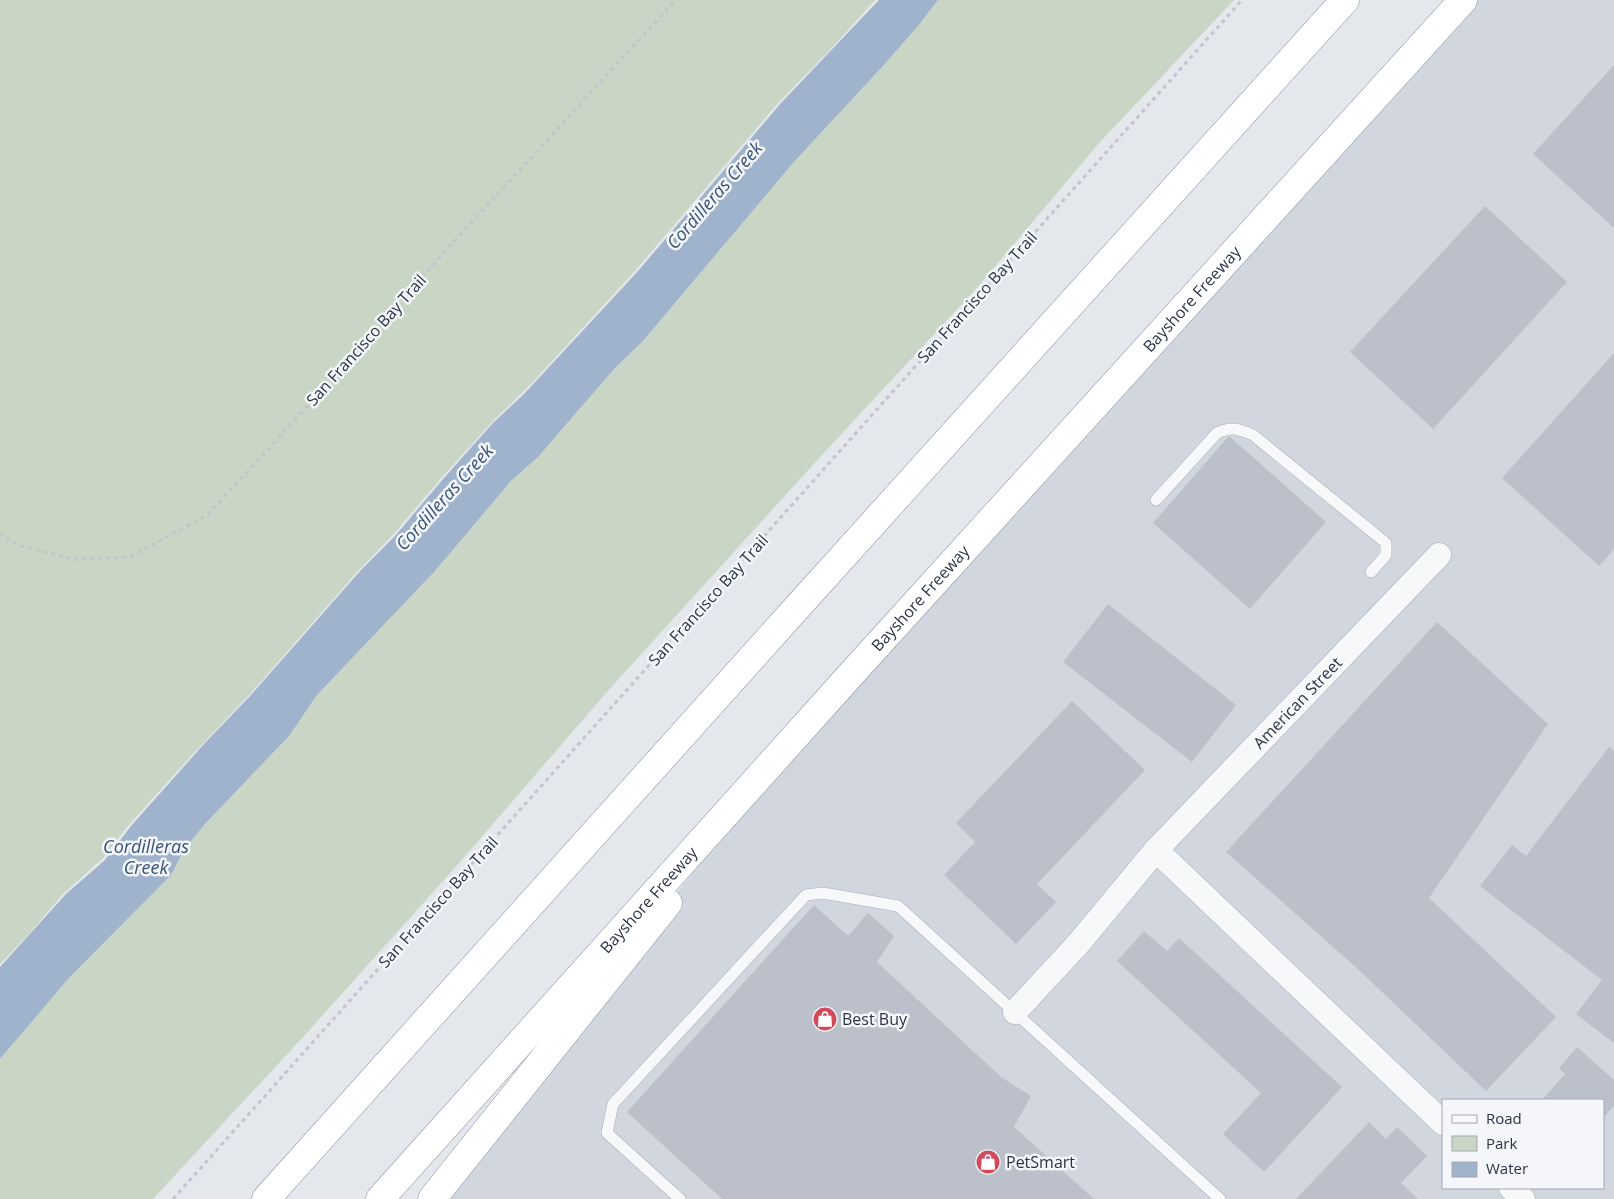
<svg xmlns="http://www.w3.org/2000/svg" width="1614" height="1199" viewBox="0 0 1614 1199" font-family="'Open Sans',sans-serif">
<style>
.built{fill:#d2d6de;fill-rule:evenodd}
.green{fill:#c9d6c5}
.water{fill:#9fb4cc}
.building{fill:#bbc0ca}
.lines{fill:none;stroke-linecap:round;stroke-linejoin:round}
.lane-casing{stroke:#a9aeb7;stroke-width:12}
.street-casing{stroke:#a9aeb7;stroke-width:25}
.highway-casing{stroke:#8b94a3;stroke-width:29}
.path{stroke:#c2c5cb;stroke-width:3;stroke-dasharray:4 4;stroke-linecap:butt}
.lane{stroke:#f7f8fa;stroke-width:11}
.street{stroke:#f7f8fa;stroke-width:24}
.highway{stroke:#fff;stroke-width:28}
.labels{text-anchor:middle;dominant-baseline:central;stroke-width:5;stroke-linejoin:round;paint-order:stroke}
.street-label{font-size:16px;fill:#2b3445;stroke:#f4f6f9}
.poi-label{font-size:16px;fill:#2b3445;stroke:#f4f6f9;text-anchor:start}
.water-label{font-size:18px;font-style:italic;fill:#34527a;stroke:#f4f6f9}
</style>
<rect width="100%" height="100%" fill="#e4e7ec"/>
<path class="built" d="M1463,0H1614V1199H432L854,671ZM1443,1100H1603V1188H1443Z"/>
<path class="green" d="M0,0H875L829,51L779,102L635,271L531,384L493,421L443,476L391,537L357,572L251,693L191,756L127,827L103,858L64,893L28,935L0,964Z
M938,0H1234L1100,142L976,289L821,456L606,693L460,862L305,1035L153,1199H0V1059L69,978L171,875L184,850L205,824L289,736L317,695L435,571L511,481L538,457L615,368L643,341L793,163L882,67L919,25Z"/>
<path class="water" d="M879,0H938L919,25L882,67L793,163L643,341L615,368L538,457L511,481L435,571L317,695L289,736L205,824L184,850L171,875L69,978L0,1059V967L66,894L105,860L131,826L203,745L250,696L361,570L395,536L444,478L493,423L524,394L639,270L781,103Z"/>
<path class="building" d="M1614,65V228L1533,154Z
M1485,206L1567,282L1433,429L1350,352Z
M1614,353V549L1599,566L1502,478Z
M1229,436L1326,522L1250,609L1153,523Z
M1108,604L1236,705L1192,762L1063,662Z
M1437,622L1548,724L1429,898L1556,1017L1486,1091L1360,971L1226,852Z
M1072,701L1145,770L1037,884L1056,902L1016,944L944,875L975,842L956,823Z
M1609,747L1614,751V1043L1576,1014L1602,980L1480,886L1512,845L1526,856Z
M814,905L848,936L868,913L894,936L877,962L1001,1077L1031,1096L1014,1127L1094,1199H722L627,1112Z
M1144,931L1167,951L1179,938L1342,1087L1264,1172L1223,1134L1261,1093L1117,961Z
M1577,1047L1614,1080V1106L1603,1118V1100H1542L1565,1074L1559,1068Z
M1369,1122L1386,1139L1397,1127L1427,1156L1401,1183L1418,1199H1296Z"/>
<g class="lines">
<defs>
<path id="lane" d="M1156,500L1217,433C1232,426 1238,429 1253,435L1386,543V555L1371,572
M680,1199L607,1133L613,1104L806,895L823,893L898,906L1220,1199"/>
<g id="street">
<path d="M1156,850L1443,1123"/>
<path id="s1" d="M1015,1012L1078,944L1156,850L1439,555"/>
<path d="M1511,1188L1523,1199"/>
</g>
<g id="highway">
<path d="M266,1199L793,612L1345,0"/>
<path id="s2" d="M380,1199L854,671L1463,0"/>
<path d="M432,1199L668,903"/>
</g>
</defs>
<use href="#lane" class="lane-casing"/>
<use href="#street" class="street-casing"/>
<use href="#highway" class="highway-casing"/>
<path class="path" d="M0,533L17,545L74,559L130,557L207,515L266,452L459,236L676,0
M173,1199L1242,0"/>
<use href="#lane" class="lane"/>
<use href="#street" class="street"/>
<use href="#highway" class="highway"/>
</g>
<defs>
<symbol id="shop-disc" viewBox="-11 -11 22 22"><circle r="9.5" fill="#d1495b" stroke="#f4f6f9"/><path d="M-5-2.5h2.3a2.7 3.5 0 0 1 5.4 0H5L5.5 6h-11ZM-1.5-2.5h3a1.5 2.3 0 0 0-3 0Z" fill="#fff"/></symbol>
</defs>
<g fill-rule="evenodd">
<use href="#shop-disc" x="811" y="1005" width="28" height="28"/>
<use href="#shop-disc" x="974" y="1148" width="28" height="28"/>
</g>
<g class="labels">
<g class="street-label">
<text transform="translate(977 297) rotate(-48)">San Francisco Bay Trail</text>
<text stroke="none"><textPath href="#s2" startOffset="1212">Bayshore Freeway</textPath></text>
<text transform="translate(366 340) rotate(-48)">San Francisco Bay Trail</text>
<text stroke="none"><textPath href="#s2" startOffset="808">Bayshore Freeway</textPath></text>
<text transform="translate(708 600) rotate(-48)">San Francisco Bay Trail</text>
<text stroke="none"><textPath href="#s1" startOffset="419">American Street</textPath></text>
<text stroke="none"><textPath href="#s2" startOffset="402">Bayshore Freeway</textPath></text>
<text transform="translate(438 902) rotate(-48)">San Francisco Bay Trail</text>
</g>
<g class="poi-label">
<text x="842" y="1019">Best Buy</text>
<text x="1006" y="1162">PetSmart</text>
</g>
<g class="water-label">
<text transform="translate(714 195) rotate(-49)">Cordilleras Creek</text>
<text transform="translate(444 497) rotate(-48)">Cordilleras Creek</text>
<text x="146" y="846">Cordilleras<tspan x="146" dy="21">Creek</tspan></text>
</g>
</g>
<rect x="1442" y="1099" width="162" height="90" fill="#f4f6f9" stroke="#a4a8b1"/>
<rect x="1452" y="1115" width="25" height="8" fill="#f7f8fa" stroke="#a4a8b1"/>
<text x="1486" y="1124" font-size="15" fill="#2b3445">Road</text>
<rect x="1452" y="1136" width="25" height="15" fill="#c9d6c5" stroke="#a4a8b1"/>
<text x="1486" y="1149" font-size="15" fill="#2b3445">Park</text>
<rect x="1452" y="1162" width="25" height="15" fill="#9fb4cc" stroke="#a4a8b1"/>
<text x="1486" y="1174" font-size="15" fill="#2b3445">Water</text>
</svg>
